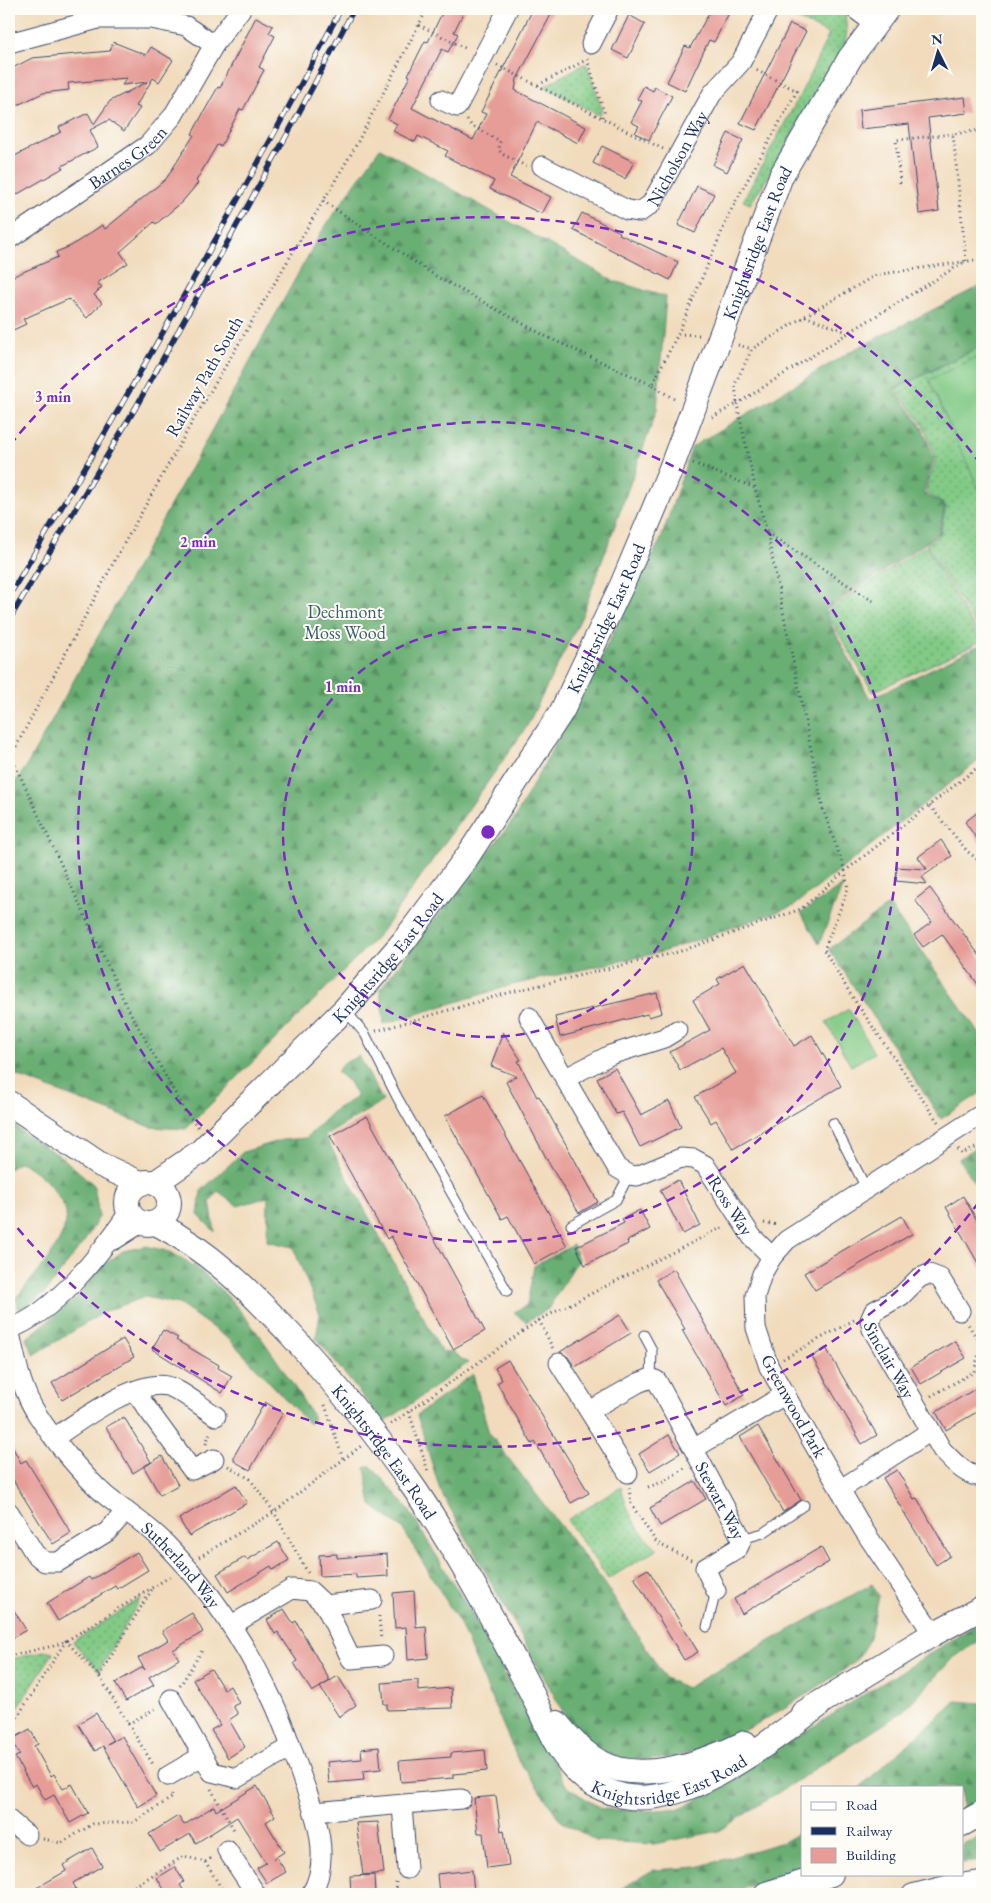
<svg xmlns="http://www.w3.org/2000/svg" width="991" height="1903" viewBox="0 0 991 1903" font-family="'EB Garamond',serif">
<style>
.grass{fill:url(#grass-dots);stroke:#4e7c72}
.forest{fill:url(#forest-firs);stroke:#426e68}
.pitch{fill:#82ca86;stroke:#4e7c72}
.building{fill:#e69c97}
.lines{fill:none;stroke-linecap:round;stroke-linejoin:round}
.service-casing{stroke:#3b496c;stroke-width:11}
.minor-casing{stroke:#3b496c;stroke-width:21}
.tertiary-casing{stroke:#3b496c;stroke-width:26}
.path{stroke:#3b496c;stroke-width:3;stroke-dasharray:1 4;stroke-linecap:butt}
.service{stroke:#fff;stroke-width:9}
.minor{stroke:#fff;stroke-width:19}
.tertiary{stroke:#fff;stroke-width:24}
.rail-casing{stroke:#1b2f5e;stroke-width:5.5}
.rail{stroke:#fdfcf7;stroke-width:4;stroke-dasharray:11;stroke-linecap:butt}
.ring{fill:none;stroke:#7b2cbf;stroke-width:2.5;stroke-dasharray:9 6}
.labels{text-anchor:middle;dominant-baseline:central;stroke-width:4;stroke-linejoin:round;paint-order:stroke}
.street-label{font-size:18px;fill:#1b2f5e;stroke:#fdfcf7}
.park-label{font-size:18px;fill:#3a5e6a;stroke:#fdfcf7}
.centre{fill:#7b2cbf;stroke:#fdfcf7;stroke-width:2.5}
.ring-label{font-size:15px;text-anchor:middle;font-weight:bold;fill:#7b2cbf;stroke:#fdfcf7;stroke-width:4;stroke-linejoin:round;paint-order:stroke}
</style>
<defs>
<pattern id="grass-dots" width="8" height="8" patternUnits="userSpaceOnUse" patternTransform="scale(1.25)"><rect width="8" height="8" fill="#82ca86"/><path d="M2 2h.1M6 6h.1" fill="none" stroke="#6aa471" stroke-width="1.8" stroke-linecap="round"/></pattern>
<pattern id="forest-firs" width="22" height="20" patternUnits="userSpaceOnUse" patternTransform="scale(1.25)"><rect width="22" height="20" fill="#69ae73"/><path d="M5 1l3.5 6h-7zM16 11l3.5 6h-7z" fill="#568e62"/></pattern>
</defs>
<rect width="100%" height="100%" fill="#fdfcf7"/>
<filter id="ink" filterUnits="userSpaceOnUse"><feTurbulence type="fractalNoise" baseFrequency=".02" numOctaves="2"/><feDisplacementMap in="SourceGraphic" scale="10" xChannelSelector="R" yChannelSelector="G"/><feConvolveMatrix kernelMatrix="1 2 1 2 8 2 1 2 1" color-interpolation-filters="sRGB"/></filter>
<filter id="wash" filterUnits="userSpaceOnUse"><feTurbulence type="fractalNoise" baseFrequency=".0096" numOctaves="4" result="noise"/><feDisplacementMap in="SourceGraphic" scale="20" xChannelSelector="R" yChannelSelector="G"/><feGaussianBlur stdDeviation="1.12" result="paint"/><feColorMatrix in="noise" values="0 0 0 0 0 0 0 0 0 0 0 0 0 0 0 0 0 1.4 0 .05"/><feComposite in="paint" operator="in"/></filter>
<g filter="url(#wash)">
<rect width="100%" height="100%" fill="#f1dbbc"/>
<path class="grass" d="M776,9H840L845,14L847,32L844,47L814,94L772,171L750,204L743,201L802,91L829,34Z
M584,64L587,65L602,109L599,115L547,88L546,85Z
M982,346V636L926,545L940,535L946,506L925,492L936,459L924,426L896,389Z
M925,546L982,641L873,692L826,612Z
M621,1487C630,1518 634,1527 658,1549L608,1579L567,1520Z
M141,1598L99,1671L73,1642Z
M43,1651L53,1653L9,1721V1660Z"/>
<path class="forest" d="M380,148L614,281L666,297L657,410L582,616L526,728L380,934L186,1129L151,1127L15,1075L9,1069V791L26,767L320,234Z
M982,285V345L894,389L922,427L934,459L923,493L945,506L939,534L824,611L870,699L982,644V758L794,906L662,952L512,985L384,1024L380,989L515,818L580,698L661,539L692,447L853,350Z
M843,885L819,944L801,913Z
M889,905L982,1037V1092L941,1119L829,949Z
M359,1056L383,1101L325,1136L442,1352H452L468,1363L384,1423L316,1338L320,1314L293,1247L267,1241L268,1197L238,1206L218,1191L210,1202L215,1232L198,1215L201,1191L243,1152L282,1140L306,1138L334,1110L357,1097L349,1082L337,1072L342,1064Z
M9,1119L23,1133L63,1158L94,1185L99,1217L86,1239L44,1294L19,1310L16,1298C32,1278 70,1239 66,1212C65,1207 60,1200 57,1195C47,1180 36,1170 20,1162L9,1169Z
M982,1143V1195L959,1159Z
M573,1245L578,1260L548,1309L526,1322L514,1312L527,1305L534,1266Z
M147,1246C156,1249 168,1250 176,1255C232,1284 281,1366 314,1418L309,1424L230,1340L179,1304L145,1297L106,1311L34,1355L26,1339L76,1298L102,1266L123,1251Z
M473,1374L489,1433L606,1585L665,1678L686,1688L872,1584L879,1596C875,1612 871,1638 863,1651C855,1665 830,1679 816,1688C759,1724 694,1767 624,1759C598,1756 583,1737 567,1719L440,1490L417,1415Z
M370,1465L407,1507L473,1616L567,1787L602,1809L644,1811L683,1808L982,1621V1638L952,1659L901,1713L719,1831L654,1844L596,1841L561,1821L517,1758L459,1622L402,1528L371,1505L365,1468Z
M956,1701L982,1703V1799L962,1809V1787H860Z
M802,1831V1869L725,1894H612L653,1870L698,1867L783,1842Z
M982,1837V1861L962,1863V1844Z"/>
<path class="pitch" d="M982,355V496L929,380Z
M849,1009L874,1053L851,1066L826,1022Z"/>
<g id="blocks">
<path class="building" d="M444,9H465L454,32L458,34L448,52L442,49L412,108L473,140L486,114L481,112L533,9H554L517,79L515,90L586,127L578,143L537,122L510,177L551,197L542,214L490,189L494,181L445,156L448,151L418,136L415,142L393,131L397,124L388,119L410,76L408,75L425,41L428,42Z
M711,9H731L714,42L709,40L685,91L667,82L685,46L690,48Z
M629,15L645,24L628,58L612,50Z
M256,17L273,26L269,33L275,36L259,67L264,70L243,110L240,109L221,146L217,145L196,181L198,183L182,202L156,224L154,222L120,252L128,263L97,283L102,287L94,295L102,303L87,318L69,299L23,319L26,324L9,332V278L58,257L56,252L71,246L102,225L105,229L166,179L194,135L192,134L205,110L218,87L220,88Z
M790,24L806,31L756,130L740,123Z
M113,42L146,55L151,47L173,60L159,82L153,78L136,106L140,108L124,131L109,120L90,130L98,147L62,166L63,168L9,199V159L61,132L59,127L88,113L94,124L110,101L147,82L122,85L127,78L68,83L69,90L43,93L9,109V70L32,58L110,51Z
M644,86L653,91L655,87L672,96L649,140L635,133L639,126L631,122L642,101L637,99Z
M965,97L967,113L928,118L939,211L919,214L909,124L861,129L859,110Z
M728,133L743,140L727,172L713,165Z
M602,146L634,162L625,179L593,163Z
M697,186L714,194L695,233L678,225Z
M582,213L620,232L619,234L678,262L670,280L573,230Z
M982,809V846L965,822Z
M941,840L952,856L922,877L927,884L896,881L897,867L927,869L918,857Z
M930,888L982,959V990L942,934L923,947L914,935L932,922L915,900Z
M745,963L794,1046L812,1035L841,1086L733,1149L716,1120L711,1123L695,1097L736,1073L721,1048L680,1070L670,1052L710,1030L693,1000L720,984L717,979Z
M657,993L662,1013L649,1017L647,1014L560,1037L555,1017Z
M503,1032L521,1060L518,1061L537,1097L539,1096L598,1202L579,1213L551,1167L506,1082L516,1076L491,1066Z
M615,1068L641,1115L669,1101L681,1127L640,1147L622,1112L616,1114L597,1078Z
M483,1095L567,1246L534,1264L508,1216L502,1219L445,1116Z
M367,1116L485,1331L453,1349L391,1236L387,1239L330,1136Z
M678,1180L700,1225L683,1234L660,1190Z
M963,1196L982,1229V1270L946,1207Z
M640,1210L650,1229L627,1241L628,1244L585,1265L576,1247L624,1223L622,1219Z
M902,1216L912,1234L815,1290L804,1273Z
M674,1269L744,1395L726,1406L682,1330L685,1329L656,1280Z
M620,1315L631,1333L575,1367L568,1357L560,1352Z
M163,1330L178,1338L176,1340L219,1365L218,1368L232,1376L222,1393L152,1349Z
M123,1339L134,1357L62,1400L52,1383Z
M955,1341L966,1358L921,1384L911,1367Z
M826,1348L877,1435L862,1444L812,1357Z
M508,1360L589,1493L571,1503L535,1442L532,1444L497,1383L502,1380L495,1368Z
M982,1385V1409L946,1430L936,1412Z
M265,1402L283,1413L250,1470L234,1461V1456Z
M124,1417L151,1462L133,1473L106,1427Z
M758,1426L801,1500L783,1512L740,1437Z
M669,1435L680,1453L650,1471L639,1454Z
M9,1441L21,1463L26,1460L71,1533L53,1544L9,1474Z
M162,1456L178,1485L160,1495L144,1467Z
M897,1470L914,1499L917,1498L950,1556L936,1565L883,1478Z
M695,1481L706,1499L660,1526L650,1508Z
M236,1485L247,1503L189,1536L179,1519Z
M278,1542L289,1560L273,1570L271,1566L228,1592L217,1574L245,1557L247,1560Z
M821,1547L829,1562L742,1614L734,1599Z
M137,1552L148,1570L117,1589L115,1586L58,1621L47,1603L89,1577L91,1580Z
M337,1554V1558L387,1554L388,1576L356,1578V1574L320,1576L319,1555Z
M648,1569L698,1652L684,1660L634,1577Z
M414,1591L416,1627L426,1626L428,1658L408,1660L406,1627L395,1628L393,1593Z
M9,1602L26,1630L9,1640Z
M284,1609L293,1623L296,1621L330,1681L312,1692L294,1663L297,1661L278,1632L275,1634L267,1620Z
M192,1613L203,1632L173,1650L179,1659L149,1677L154,1685L126,1701L115,1683L143,1667L145,1670L138,1658L168,1640L162,1631Z
M211,1669L224,1690L230,1686L239,1703L233,1706L238,1714L229,1720L245,1747L228,1758L211,1730L220,1725L193,1680Z
M338,1676L356,1705L339,1717L320,1687Z
M418,1680V1691L451,1688L452,1708L387,1710V1704H384L382,1683Z
M96,1713L113,1741L107,1744L122,1736L156,1796L138,1807L103,1746L95,1751L78,1724Z
M30,1729L38,1744L34,1746L51,1776L54,1774L63,1789L72,1784L88,1813L70,1823L54,1795L45,1800L36,1784L32,1787L15,1757L20,1755L11,1740Z
M379,1747L381,1769L363,1771L364,1780L329,1783L327,1762L362,1759L361,1749Z
M485,1750L487,1771L453,1774V1778L401,1782L399,1761L451,1757V1753Z
M257,1786L275,1816L266,1822L284,1852L273,1859L276,1857L286,1872L267,1883L257,1868L266,1863L237,1817L196,1843L190,1834L160,1852L149,1834L178,1816L184,1825L214,1806L216,1811Z
M496,1796L501,1831L504,1830L509,1865L487,1868L483,1833H478L474,1798Z
M378,1822L384,1873L363,1875L356,1823Z
M92,1848L102,1866L73,1883L76,1889L68,1894H26L66,1871L63,1865Z
M175,1867L184,1882L180,1885L186,1894H167L157,1878Z
M472,1870L474,1892L439,1894L437,1874Z
M374,1875L375,1894H351L350,1876Z"/>
</g>
</g>
<g filter="url(#ink)">
<use href="#blocks" fill-opacity="0" stroke="#3b496c" stroke-width="1"/>
<g class="lines">
<defs>
<path id="service" d="M345,1010L365,1034L397,1097L507,1291
M833,1123L866,1188
M571,1225L616,1200L629,1175
M644,1335L652,1350L651,1378
M742,1539L763,1533L804,1505
M707,1627L716,1591"/>
<g id="minor">
<path d="M855,9L875,24"/>
<path d="M9,43L98,19H151L186,26L214,45"/>
<path d="M591,44L609,9"/>
<path d="M441,100L457,107L508,9"/>
<path id="s1" d="M542,166L627,210L640,212L651,204L712,94L741,62L769,9"/>
<path id="s2" d="M9,239L148,145L173,116L214,45L241,9"/>
<path id="s3" d="M529,1017L617,1168L629,1175L637,1176L681,1158L694,1159L705,1165L752,1237L772,1257"/>
<path d="M566,1078L610,1055L664,1038L677,1030"/>
<path d="M114,1240L141,1223"/>
<path id="s4" d="M960,1311L940,1278L929,1274L919,1278L901,1296L874,1311L870,1320L872,1329L942,1450C952,1460 967,1478 982,1476"/>
<path id="s5" d="M9,1329C16,1359 20,1388 37,1414C54,1441 81,1473 105,1495C124,1511 147,1524 164,1542C208,1587 244,1640 271,1697C284,1723 293,1753 303,1781C316,1815 332,1860 311,1894"/>
<path d="M9,1329C54,1314 102,1252 129,1212"/>
<path d="M559,1363L628,1473"/>
<path d="M135,1392L192,1470L214,1459"/>
<path id="s6" d="M591,1410L638,1383L651,1378L657,1381L742,1539L738,1548L705,1568L716,1591"/>
<path d="M54,1438C79,1421 136,1379 167,1386C180,1389 203,1408 216,1416"/>
<path d="M695,1448L786,1394"/>
<path d="M841,1489L931,1431"/>
<path d="M9,1512L35,1554L45,1562H58L107,1532L126,1511"/>
<path d="M325,1605L351,1659L383,1656"/>
<path d="M232,1625L292,1589L310,1591L325,1605L372,1600"/>
<path d="M933,1634L863,1529L769,1367L756,1328L755,1296L762,1274L772,1257L787,1240L982,1114"/>
<path d="M171,1699L212,1772L237,1778L291,1747"/>
<path d="M168,1776L202,1756"/>
<path d="M402,1805L407,1869"/>
<path d="M314,1812L461,1799"/>
<path d="M9,1820L27,1835"/>
<path d="M227,1850L256,1894"/>
<path d="M912,1894L948,1885L978,1881L982,1887"/>
</g>
<g id="tertiary">
<path d="M9,1103L101,1165L140,1183"/>
<circle cx="148" cy="1203" r="21"/>
<path id="s7" d="M155,1183L200,1152L345,1009L403,942L467,857L562,711L622,585L670,471L781,176L850,58L887,9"/>
<path id="s8" d="M156,1223C211,1252 249,1290 291,1335C336,1384 378,1436 416,1491C457,1552 492,1617 526,1682C543,1713 555,1754 584,1778C594,1786 611,1793 623,1796C687,1809 769,1742 818,1706"/>
<path d="M803,1713L933,1634L982,1608"/>
<path d="M557,1723C569,1738 583,1753 600,1762C640,1785 706,1762 745,1743"/>
<path d="M962,1824L982,1813"/>
<path d="M766,1894L831,1874"/>
</g>
</defs>
<use href="#service" class="service-casing"/>
<use href="#minor" class="minor-casing"/>
<use href="#tertiary" class="tertiary-casing"/>
<path class="path" d="M419,25L467,49
M587,59L604,112L602,118
M497,65L663,149
M538,85L586,60
M467,120L471,125L500,141L499,150L502,154L526,166
M900,183L896,140L953,134
M323,201L439,278L549,338L652,385L678,334L700,335
M805,316L847,332
M678,334L732,208L797,91L756,70
M738,345L752,349
M652,385L677,401
M712,417L737,404L735,384L752,349L805,316L876,275L982,259
M693,463L755,488L767,532L823,809L845,871L848,889L824,950L851,995L938,1122
M755,487L737,404L848,333L966,261L953,134L982,130
M767,533L876,603
M11,756L126,1005L185,1111L199,1128
M9,760L116,558L190,426L354,149L427,9
M930,806L968,852L982,863
M376,1031L515,991L678,952L801,909L845,871L982,764
M958,1149L962,1154L982,1145
M764,1223L778,1225
M539,1320L553,1349
M783,1359L854,1320
M931,1396L974,1372L981,1345L968,1324
M325,1405L343,1459
M409,1412L428,1471
M391,1424L539,1320L725,1226
M206,1444L211,1430
M228,1466L250,1479L274,1512L308,1573
M648,1487L663,1482L685,1468
M629,1488L631,1504L657,1543L691,1560
M199,1557L274,1512L361,1446
M379,1616L381,1640
M9,1656L53,1646L66,1641L171,1576
M99,1676L152,1589
M180,1686L203,1649
M128,1724L158,1707
M9,1730L66,1641L99,1676L154,1766
M211,1789L234,1830V1834
M43,1839L61,1843L93,1824L134,1822L173,1797L170,1792
M205,1862L225,1894
M396,1882L397,1894
M129,1894L133,1887L184,1856L205,1862L213,1857"/>
<use href="#service" class="service"/>
<use href="#minor" class="minor"/>
<use href="#tertiary" class="tertiary"/>
<defs>
<path id="rail" d="M9,596C124,403 236,208 341,9
M9,620L136,407L293,124L354,9"/>
</defs>
<use href="#rail" class="rail-casing"/>
<use href="#rail" class="rail"/>
</g>
</g>
<g class="ring">
<circle cx="488" cy="832" r="205"/>
<circle cx="488" cy="832" r="410"/>
<path d="M979 1202A615 615 0 0 1 10 1219M10 445A615 615 0 0 1 979 462"/>
</g>
<g class="labels">
<g class="street-label">
<text stroke="none"><textPath href="#s2" startOffset="144">Barnes Green</textPath></text>
<text stroke="none"><textPath href="#s1" startOffset="175">Nicholson Way</textPath></text>
<text stroke="none"><textPath href="#s7" startOffset="1135">Knightsridge East Road</textPath></text>
<text transform="translate(204 376) rotate(-60)">Railway Path South</text>
<text stroke="none"><textPath href="#s7" startOffset="730">Knightsridge East Road</textPath></text>
<text stroke="none"><textPath href="#s7" startOffset="325">Knightsridge East Road</textPath></text>
<text stroke="none"><textPath href="#s3" startOffset="318">Ross Way</textPath></text>
<text stroke="none"><textPath href="#s4" startOffset="172">Sinclair Way</textPath></text>
<text transform="translate(794 1406) rotate(61)">Greenwood Park</text>
<text stroke="none"><textPath href="#s8" startOffset="326">Knightsridge East Road</textPath></text>
<text stroke="none"><textPath href="#s6" startOffset="210">Stewart Way</textPath></text>
<text stroke="none"><textPath href="#s5" startOffset="300">Sutherland Way</textPath></text>
<text stroke="none"><textPath href="#s8" startOffset="802">Knightsridge East Road</textPath></text>
</g>
<g class="park-label">
<text x="345" y="611">Dechmont<tspan x="345" dy="21">Moss Wood</tspan></text>
</g>
</g>
<circle cx="488" cy="832" r="8" class="centre"/>
<g class="ring-label">
<text x="53" y="402">3 min</text>
<text x="198" y="547">2 min</text>
<text x="343" y="692">1 min</text>
</g>
<rect width="991" height="1903" fill="none" stroke="#fdfcf7" stroke-width="30"/>
<rect x="801" y="1786" width="162" height="90" fill="#fdfcf7" stroke="#a3aaba"/>
<rect x="811" y="1802" width="25" height="8" fill="#ffffff" stroke="#a3aaba"/>
<text x="846" y="1810" font-size="15" fill="#1b2f5e">Road</text>
<rect x="811" y="1827" width="25" height="8" fill="#1b2f5e" stroke="#a3aaba"/>
<text x="846" y="1836" font-size="15" fill="#1b2f5e">Railway</text>
<rect x="811" y="1848" width="25" height="15" fill="#e69c97" stroke="#a3aaba"/>
<text x="846" y="1860" font-size="15" fill="#1b2f5e">Building</text>
<g transform="translate(938 52) rotate(355)" stroke="#fdfcf7" stroke-width="4" paint-order="stroke">
<path d="M0-4L9 19L0 12L-9 19Z" fill="#1b2f5e"/>
<text y="-8" font-size="14" font-weight="bold" text-anchor="middle" fill="#1b2f5e">N</text>
</g>
</svg>
